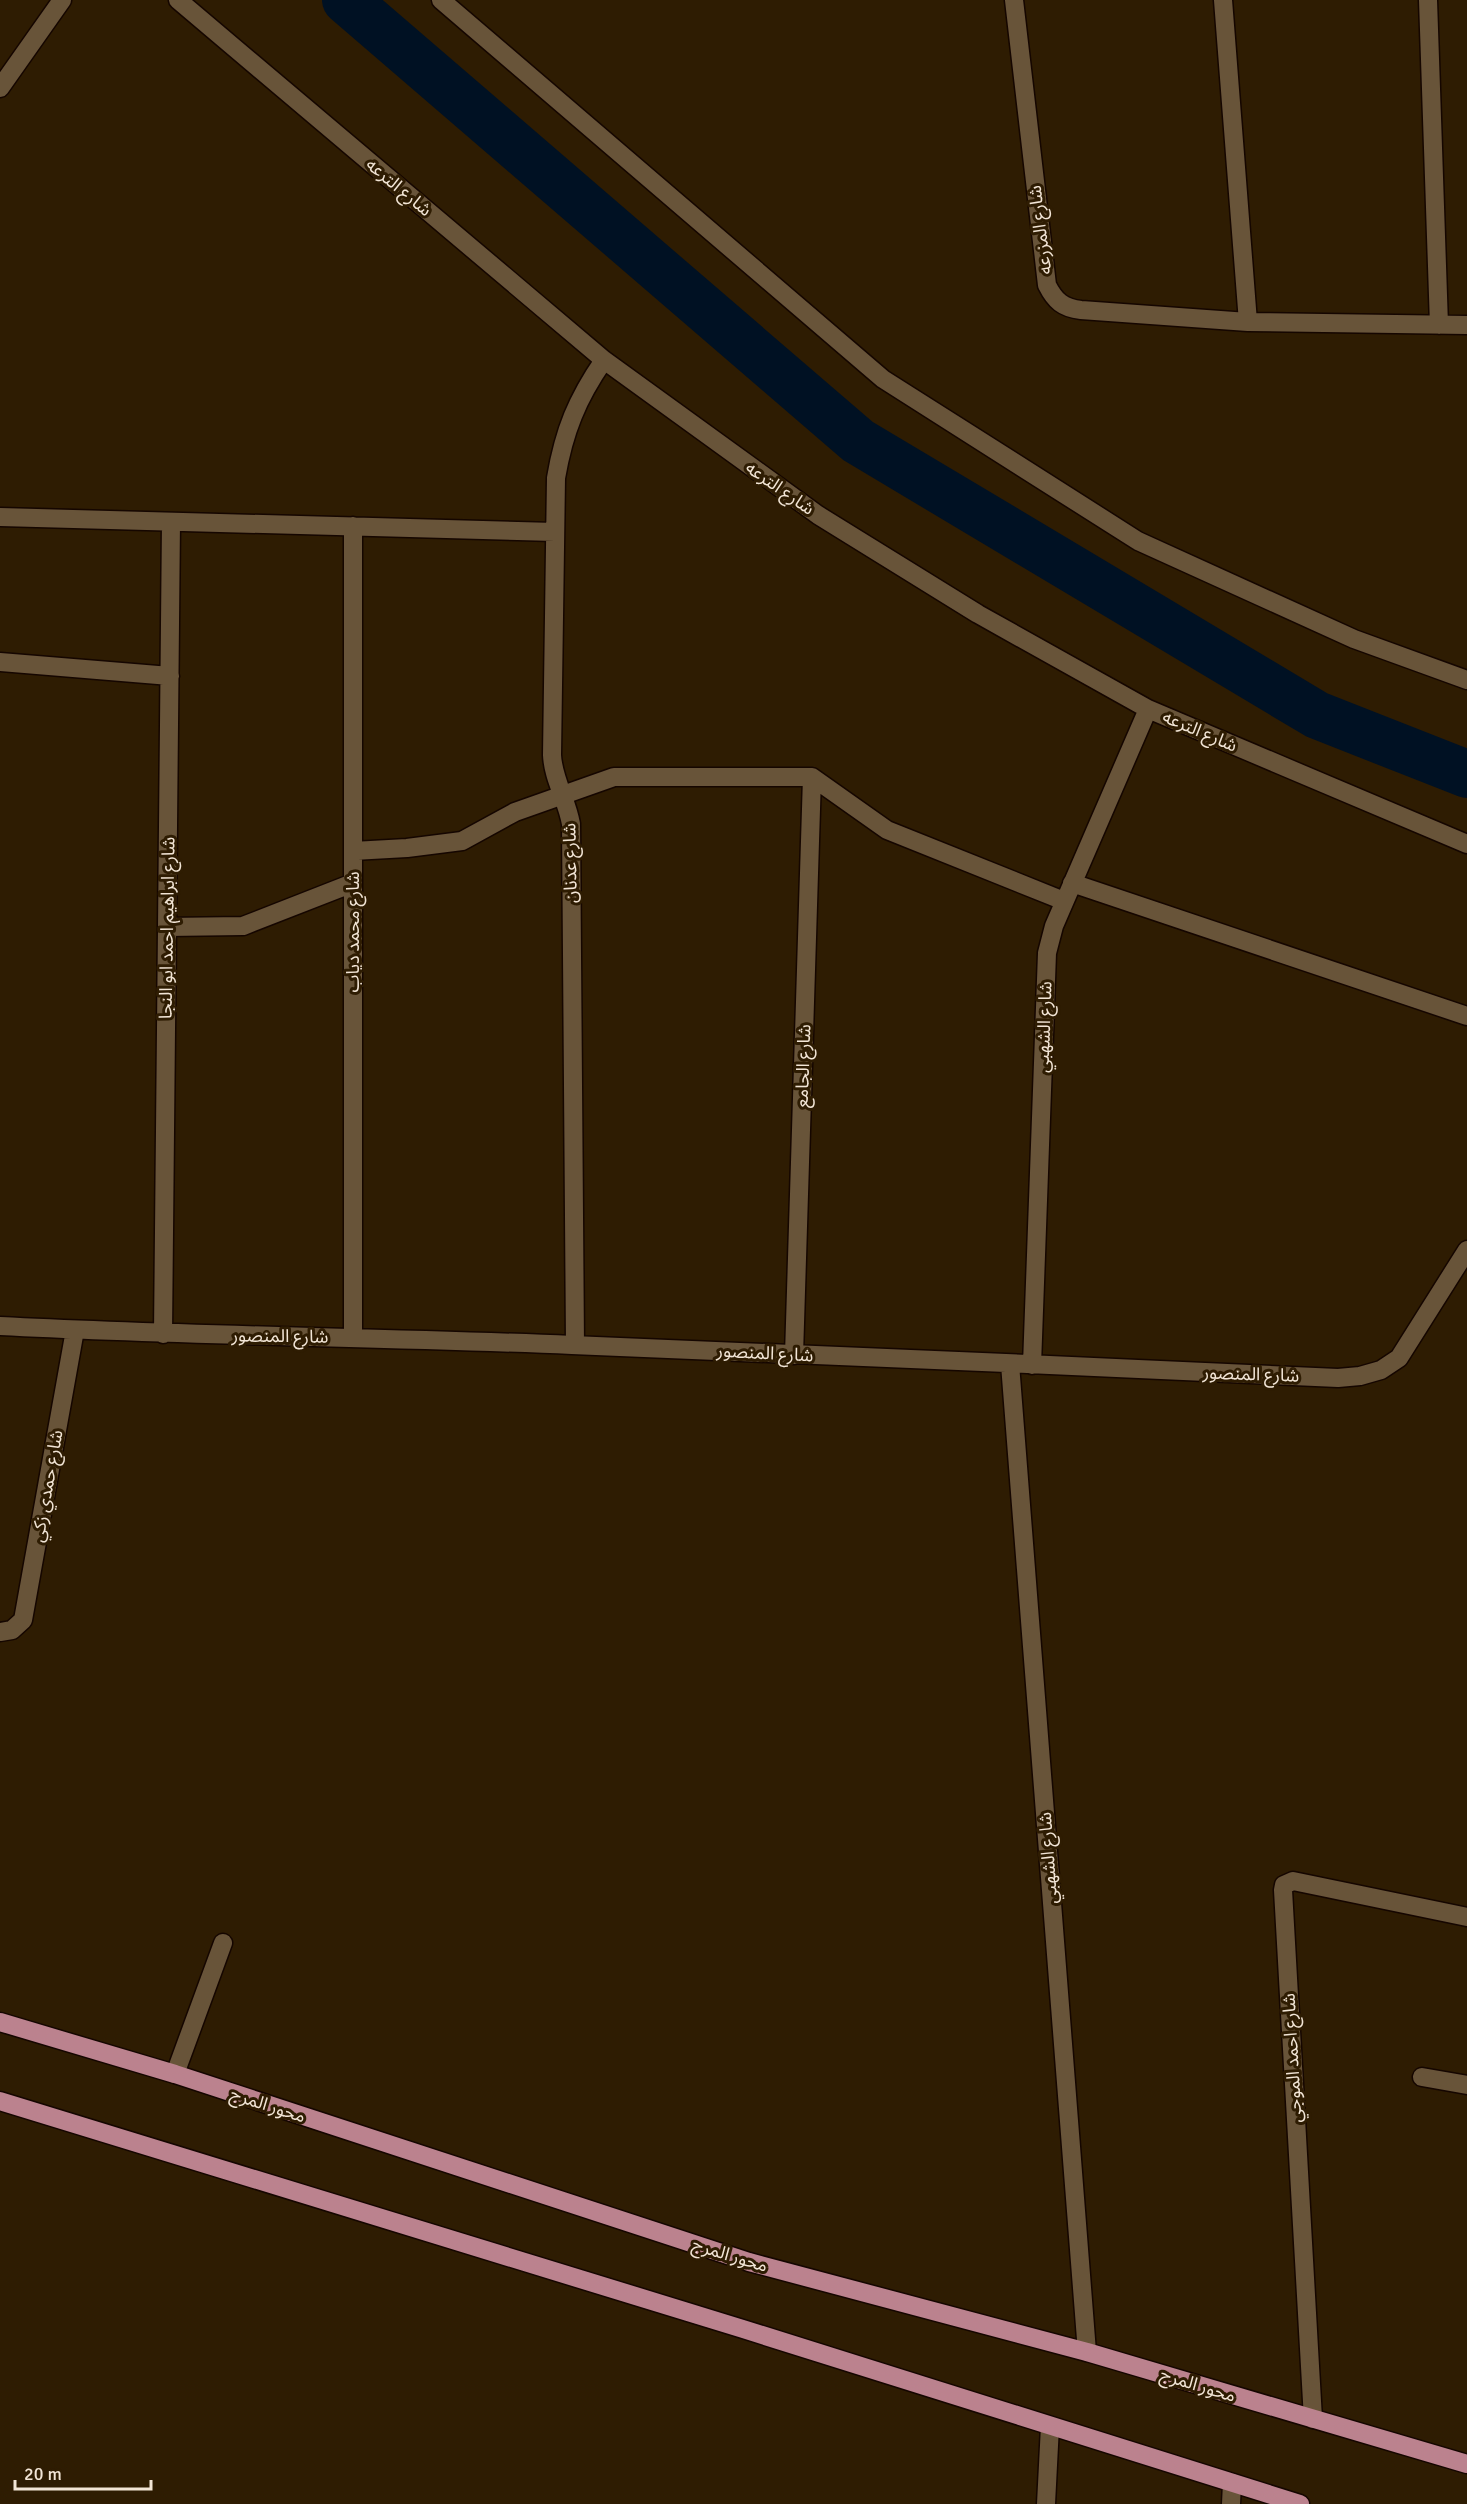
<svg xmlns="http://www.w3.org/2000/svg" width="1467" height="2504" viewBox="0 0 1467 2504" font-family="Signika,'Noto Sans Arabic',sans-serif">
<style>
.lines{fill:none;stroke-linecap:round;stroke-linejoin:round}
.canal{stroke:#001123;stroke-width:48}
.minor-casing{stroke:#150600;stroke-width:21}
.major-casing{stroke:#150600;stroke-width:21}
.minor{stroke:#685439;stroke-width:18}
.major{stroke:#bb828e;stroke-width:18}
.labels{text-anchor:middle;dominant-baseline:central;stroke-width:6;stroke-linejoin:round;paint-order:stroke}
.street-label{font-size:18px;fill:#f2e5d6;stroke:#2e1c02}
</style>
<rect width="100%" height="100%" fill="#2e1c02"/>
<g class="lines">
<path class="canal" d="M346,0L858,441L1317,715L1467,774"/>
<defs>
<path id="minor" d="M178,0L604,360L818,515L978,614L1148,709L1467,844
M441,0L883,379L1138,541L1354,639L1467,680
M1014,0L1047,285C1055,301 1063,308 1081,310L1248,322L1467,325
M1223,0L1248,322
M1428,0L1439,325
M0,88L62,0
M0,517L555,532
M353,526V1337
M0,662L170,676
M353,851L407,848L462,841L515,812L614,777H812L887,830L1064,901
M1072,883L1467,1016
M167,927L243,926L353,883
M0,1326C190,1336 381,1337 572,1345C827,1354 1083,1367 1338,1378L1360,1376L1381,1370L1399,1358L1467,1250
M163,1334L171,522
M575,1345L571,824C567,800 553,779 552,755L556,478C564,431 577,399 604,360
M794,1355L812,777
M1010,1364L1087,2352
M1032,1365L1047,953L1054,926L1148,709
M0,1632L12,1630L23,1620L75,1330
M175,2074L223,1943
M1422,2077L1467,2085
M1313,2419L1283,1890L1284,1885L1293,1881L1467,1917
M1046,2504L1050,2426
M1231,2504L1232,2483"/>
<path id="major" d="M0,2022L175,2074L749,2262L1087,2352L1467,2464
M0,2101L743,2329L1300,2504"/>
</defs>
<use href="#minor" class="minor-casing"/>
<use href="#major" class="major-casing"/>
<use href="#minor" class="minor"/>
<use href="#major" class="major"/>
</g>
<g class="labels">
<g class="street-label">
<text transform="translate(399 187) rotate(40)">شارع الترعه</text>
<text transform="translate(1040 230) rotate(-97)">شارع المزرعه</text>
<text transform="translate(780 488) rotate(35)">شارع الترعه</text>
<text transform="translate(1200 731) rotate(23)">شارع الترعه</text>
<text transform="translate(570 863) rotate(-91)">شارع عدنان</text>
<text transform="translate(167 928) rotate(-89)">شارع ابراهيم احمد ابو النجا</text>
<text transform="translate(353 932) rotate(-90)">شارع محمد دياب</text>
<text transform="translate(1044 1027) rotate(-88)">شارع الشهبي</text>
<text transform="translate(803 1066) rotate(-88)">شارع الجامع</text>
<text transform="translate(280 1336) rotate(1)">شارع المنصور</text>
<text transform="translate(765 1353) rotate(3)">شارع المنصور</text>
<text transform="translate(1251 1374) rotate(2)">شارع المنصور</text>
<text transform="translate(47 1486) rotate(-80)">شارع حمدي زكي</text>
<text transform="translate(1048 1858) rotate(-94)">شارع الشهبي</text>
<text transform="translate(1292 2058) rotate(-93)">شارع احمد الموجي</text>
<text transform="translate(268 2105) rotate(18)">محور المرج</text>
<text transform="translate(730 2255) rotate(17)">محور المرج</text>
<text transform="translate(1198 2385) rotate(17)">محور المرج</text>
</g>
</g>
<path d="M15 2480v9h136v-9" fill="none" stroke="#f2e5d6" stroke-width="3"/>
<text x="24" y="2480" font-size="18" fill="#f2e5d6" stroke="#2e1c02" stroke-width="4.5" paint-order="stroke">20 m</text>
</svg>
